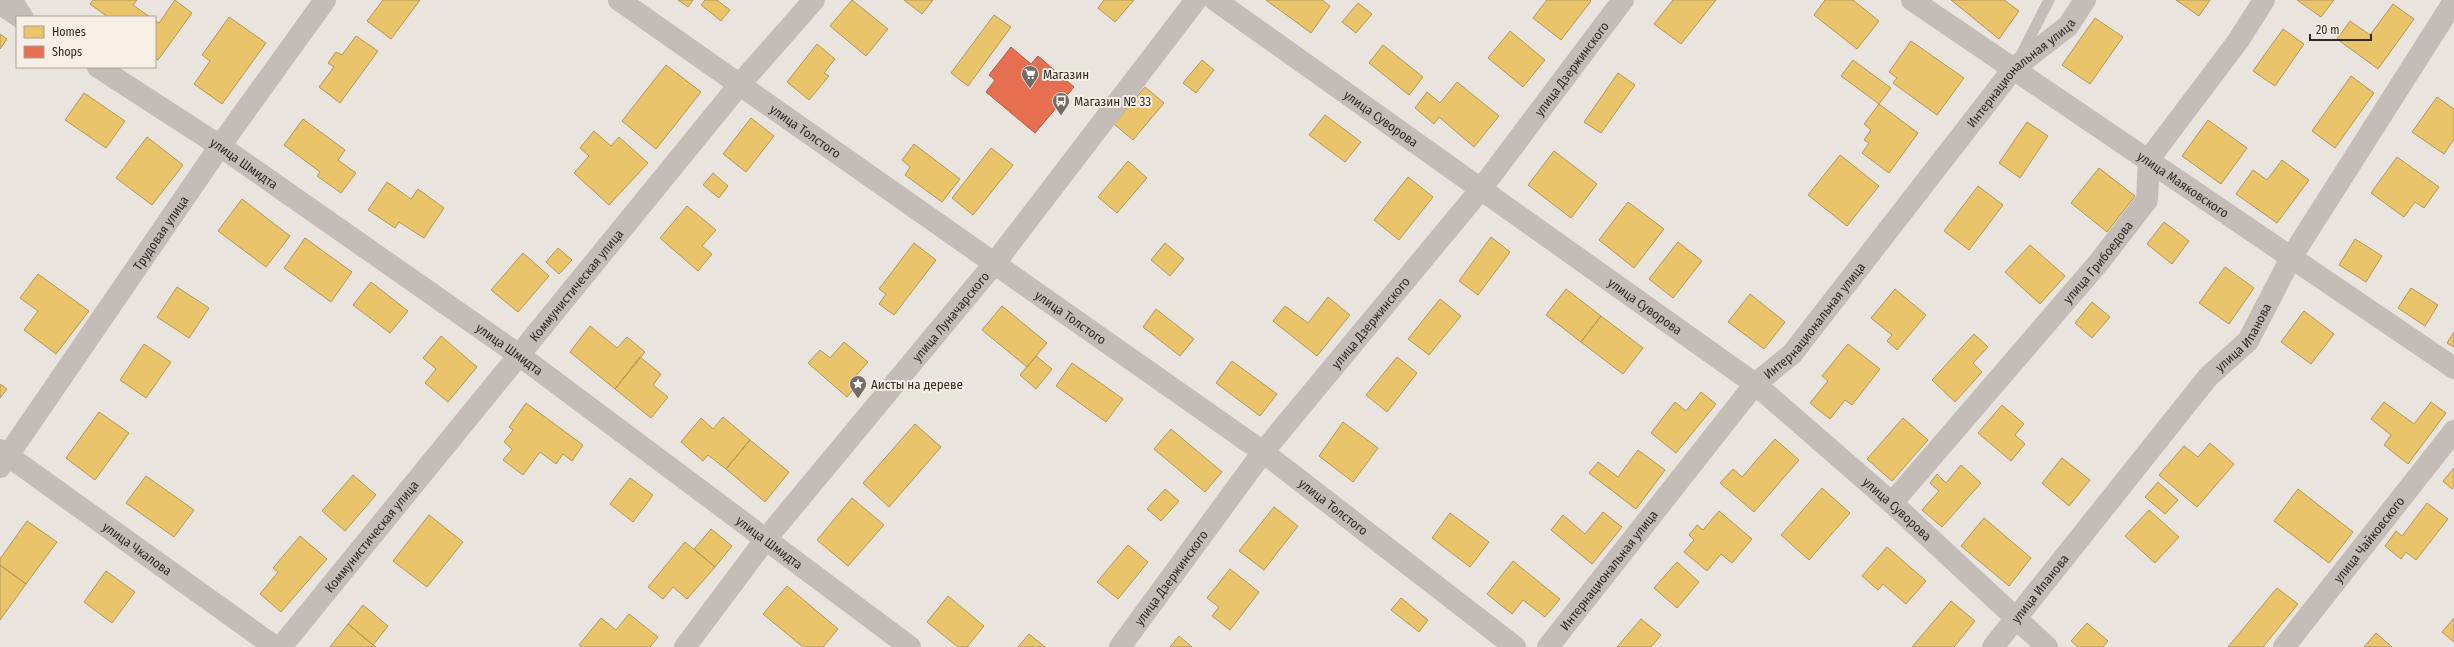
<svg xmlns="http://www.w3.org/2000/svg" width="2454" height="647" viewBox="0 0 2454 647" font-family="'Fira Sans Condensed',sans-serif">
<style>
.homes{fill:#e9c46a;stroke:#b29656}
.shops{fill:#e76f51;stroke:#b15a44}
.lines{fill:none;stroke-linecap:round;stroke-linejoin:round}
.service{stroke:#c3bcb7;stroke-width:11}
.minor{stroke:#c3bcb7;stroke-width:22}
.labels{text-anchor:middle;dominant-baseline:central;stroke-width:4;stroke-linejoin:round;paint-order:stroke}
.street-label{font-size:13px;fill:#332a26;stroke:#f7eee5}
.poi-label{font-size:13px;fill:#332a26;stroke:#f7eee5;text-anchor:start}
</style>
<rect width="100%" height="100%" fill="#eae4de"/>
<path class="homes" d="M93,0H137L133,5L150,17H108L90,4Z
M175,0L192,13L158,60L155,58V20L159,23Z
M383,0H420L391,39L367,21Z
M678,0H693L688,7Z
M705,0H717L730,10L721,21L701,5Z
M852,0L888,29L866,56L830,26Z
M904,0H933L922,14Z
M1104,0H1134L1115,22L1098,8Z
M1266,0H1322L1330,6L1311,33Z
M1547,0H1590L1591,1L1561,40L1533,18Z
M1673,0H1716L1681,44L1654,24Z
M1825,0H1853L1879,21L1857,49L1814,15Z
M1951,0H2004L2019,11L1999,39Z
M2176,0H2210L2199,16Z
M2297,0H2334L2321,17Z
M1358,3L1372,14L1356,33L1342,22Z
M2393,4L2414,19L2378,69L2337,39L2350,21L2370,35Z
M994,15L1011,27L968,86L951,73Z
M229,17L266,43L222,104L194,84L210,61L202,55Z
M2095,18L2123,37L2090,84L2062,65Z
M2283,29L2304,44L2275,86L2253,71Z
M1510,31L1545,60L1523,87L1488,58Z
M0,34L7,39L0,49Z
M356,36L378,51L340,103L319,87L334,67L328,63L336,52L342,55Z
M1911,41L1964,78L1937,115L1893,83L1897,78L1889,72Z
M817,44L835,59L824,73L829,76L809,100L787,82Z
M1383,45L1423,77L1409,95L1369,63Z
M1202,60L1214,70L1196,93L1183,83Z
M1853,60L1891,88L1879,104L1841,76Z
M666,65L701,92L656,149L622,121Z
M1618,73L1635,85L1601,133L1584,122Z
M2351,76L2374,93L2335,148L2312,131Z
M1457,82L1499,116L1474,147L1439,117L1434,124L1415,108L1427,92L1440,103Z
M1145,87L1164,103L1133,140L1114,124Z
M84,93L125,121L106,148L65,120Z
M2437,97L2454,109V139L2444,154L2412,132Z
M1879,104L1918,133L1889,173L1862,153L1869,143L1864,140L1871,130L1864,124Z
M1325,115L1361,142L1345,162L1309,135Z
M751,118L774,136L746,172L723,154Z
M303,119L345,150L338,160L356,173L341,193L317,176L320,172L284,145Z
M2208,120L2247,148L2221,184L2182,156Z
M2027,122L2048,136L2020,178L1999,163Z
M594,131L611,146L619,137L648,163L609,205L574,173L589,156L580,148Z
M147,137L183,165L152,205L116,178Z
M914,144L960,179L942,202L905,175L910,167L902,160Z
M991,148L1013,165L973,215L952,198Z
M1554,151L1597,184L1571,218L1528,185Z
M1840,155L1879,186L1847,226L1808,195Z
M2397,157L2439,187L2424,208L2415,202L2404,217L2371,193Z
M2282,160L2309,180L2277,223L2236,194L2253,170L2267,180Z
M1128,161L1147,178L1117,213L1098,197Z
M2099,168L2135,196L2107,232L2071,203Z
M713,173L728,186L719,198L703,185Z
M1408,177L1433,197L1399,240L1374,220Z
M387,182L411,199L418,189L444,208L424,238L399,222L395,228L368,210Z
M1978,186L2003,205L1969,250L1944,231Z
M242,199L290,236L266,267L218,231Z
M1628,202L1664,229L1634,268L1599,240Z
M687,206L716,230L702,246L712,254L698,271L660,238Z
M2164,222L2189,241L2172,264L2147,244Z
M1491,237L1510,252L1478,295L1459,281Z
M305,238L352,272L331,302L284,268Z
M2355,239L2382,256L2366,282L2339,265Z
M1678,242L1702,261L1673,298L1649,279Z
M914,243L936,260L894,315L879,304L886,294L879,289Z
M1165,243L1184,259L1170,276L1151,260Z
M2030,245L2065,276L2040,304L2005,272Z
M558,248L572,260L559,274L546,262Z
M523,253L549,276L518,312L491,290Z
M2225,267L2254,288L2229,324L2199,303Z
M38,274L89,311L56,354L24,330L38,311L20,298Z
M371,282L408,311L390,333L353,305Z
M177,287L209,308L189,338L157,317Z
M2411,288L2438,305L2425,326L2398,308Z
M1566,289L1601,316L1581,342L1546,315Z
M1895,289L1926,315L1897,350L1887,341L1892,335L1871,318Z
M1750,294L1785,322L1764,349L1728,322Z
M1328,297L1350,315L1317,356L1273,321L1285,306L1308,323Z
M1440,299L1461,316L1429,355L1408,339Z
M2092,302L2110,317L2092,338L2075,323Z
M1002,306L1047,343L1027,367L982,330Z
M1156,309L1194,339L1180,356L1143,327Z
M2304,311L2334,334L2311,364L2281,342Z
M1601,316L1643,348L1623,374L1581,342Z
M590,326L617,348L627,337L645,352L615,389L570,352Z
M2454,332V347L2447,343Z
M1974,334L1988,347L1973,363L1982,372L1955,402L1932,380Z
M441,336L477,367L448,402L425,383L436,369L423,358Z
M844,342L868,362L852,380L858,384L847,397L808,363L820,350L830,358Z
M144,344L171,362L146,398L120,380Z
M1848,344L1880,369L1852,405L1845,400L1830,419L1810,403L1828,381L1822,376Z
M1036,356L1052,369L1036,389L1020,375Z
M640,357L661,374L653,385L668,397L651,418L615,389Z
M1397,357L1417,373L1387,412L1366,395Z
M1232,361L1277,394L1260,416L1216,383Z
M1072,363L1123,399L1106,422L1056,386Z
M0,384L7,389L0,398Z
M1701,392L1716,404L1676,453L1651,433L1675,402L1686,411Z
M2384,402L2414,424L2431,402L2446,413L2408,464L2384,445L2391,435L2371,419Z
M526,403L583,445L572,461L563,454L556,464L540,452L523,475L503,460L512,449L504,442L513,430L509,427Z
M2002,405L2024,424L2015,435L2025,444L2011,461L1978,433Z
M99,412L129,433L95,480L66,458Z
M723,417L750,440L726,469L708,455L703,461L681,442L701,418L713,429Z
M1903,418L1928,440L1892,481L1867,459Z
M1343,422L1378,448L1353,482L1319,456Z
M915,424L941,447L889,507L863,483Z
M1171,429L1222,472L1205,492L1154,449Z
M1775,439L1799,460L1754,512L1720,483L1733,469L1742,477Z
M750,440L789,472L765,502L726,469Z
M2210,443L2234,464L2197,507L2159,475L2184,446L2198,457Z
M1638,450L1665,470L1636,509L1589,473L1598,462L1618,477Z
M2062,458L2090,480L2069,506L2042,483Z
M1961,465L1981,483L1942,527L1922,510L1939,491L1930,483L1937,474L1946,483Z
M2454,468V486L2452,489L2443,481Z
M353,475L376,495L345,531L322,511Z
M146,476L194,510L174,537L126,503Z
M630,478L653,495L633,522L610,504Z
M2158,482L2178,500L2165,514L2145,497Z
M1822,488L1850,513L1809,560L1781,535Z
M1165,489L1179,501L1161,521L1147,509Z
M2298,489L2353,532L2329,563L2274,521Z
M852,498L884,525L848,566L817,540Z
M2427,503L2448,519L2416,560L2406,552L2401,559L2385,546L2396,531L2402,536Z
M1274,507L1298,526L1264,570L1239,551Z
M2149,510L2179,537L2155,563L2125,536Z
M1719,511L1752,539L1732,563L1721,554L1707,571L1684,552L1694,540L1689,535L1697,525L1703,530Z
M1603,512L1622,527L1592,564L1551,530L1563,515L1585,534Z
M1450,513L1489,542L1470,567L1432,538Z
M429,515L463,542L427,587L393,561Z
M1984,518L2031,558L2009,586L1961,546Z
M27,521L57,542L26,584L0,565V559Z
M711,529L732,546L715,567L694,549Z
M300,536L327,559L281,612L260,594L278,572L273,568Z
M685,542L715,567L687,599L673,587L663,599L648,587Z
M1128,545L1148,562L1118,599L1097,582Z
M1887,547L1926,581L1906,604L1883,584L1878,590L1862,576Z
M1513,561L1560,599L1545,617L1523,600L1512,614L1487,594Z
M1677,562L1699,582L1677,608L1654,588Z
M0,565L26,584L0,620Z
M1230,569L1259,592L1230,630L1212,616L1219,607L1207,598Z
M106,571L135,592L112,623L84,602Z
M787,586L838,629L823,647H803L763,614Z
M2277,588L2298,604L2263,647H2228Z
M948,596L984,626L967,647H958L927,622Z
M1401,598L1428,620L1419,632L1391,610Z
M1951,601L1975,621L1954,647H1912Z
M363,605L388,626L373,645L348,624Z
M629,614L658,637L650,647H582L579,645L601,618L616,630Z
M2454,618V642L2442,632Z
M1641,619L1661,635L1651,647H1617Z
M2087,623L2108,641L2103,647H2078L2071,641Z
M348,624L373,645L376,647H330Z
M2376,633L2392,647H2364Z
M1029,634L1045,647H1018Z
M1179,636L1192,647H1170Z"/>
<path class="shops" d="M1011,47L1031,64L1038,56L1074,87L1035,133L986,92L995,80L989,75Z"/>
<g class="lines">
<path class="service" d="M18,0L28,16
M2020,57L2049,0"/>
<g class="minor">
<path id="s1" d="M619,0L1263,452L1515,647"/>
<path id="s2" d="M1215,0L1755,384L1892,503L2047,647"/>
<path id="s3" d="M1912,0L2454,368"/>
<path d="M0,4L20,17"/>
<path id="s4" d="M98,67L220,146L519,355L910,647"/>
<path id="s5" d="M0,450L275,647"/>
<path id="s6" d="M0,467L220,146L325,0"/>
<path id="s7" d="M1892,503L2100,261L2147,200L2149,159L2238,41L2264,0"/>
<path id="s8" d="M281,647L740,84L814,0"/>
<path id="s9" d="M685,647L765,540L994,264L1196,0"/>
<path id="s10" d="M1120,647L1263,452L1481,189L1623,0"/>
<path id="s11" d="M1548,647L1755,384L1792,354L2014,68L2068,26L2085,0"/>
<path id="s12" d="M1993,647L2208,377L2248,341L2292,256L2454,1"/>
<path id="s13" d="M2284,647L2454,431"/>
</g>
</g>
<defs>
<symbol id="supermarket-pin" viewBox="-11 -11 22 30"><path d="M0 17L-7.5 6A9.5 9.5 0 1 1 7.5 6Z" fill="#736b66" stroke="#f7eee5"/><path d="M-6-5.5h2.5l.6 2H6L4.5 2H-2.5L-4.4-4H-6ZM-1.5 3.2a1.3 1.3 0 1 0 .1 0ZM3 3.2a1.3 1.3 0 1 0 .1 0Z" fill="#fff"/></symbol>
<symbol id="bus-pin" viewBox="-11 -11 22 30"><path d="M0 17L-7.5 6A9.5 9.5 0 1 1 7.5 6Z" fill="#736b66" stroke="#f7eee5"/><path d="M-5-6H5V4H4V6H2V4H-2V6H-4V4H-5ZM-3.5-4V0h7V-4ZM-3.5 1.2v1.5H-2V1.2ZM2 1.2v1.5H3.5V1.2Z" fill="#fff"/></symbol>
<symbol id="sight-pin" viewBox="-11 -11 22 30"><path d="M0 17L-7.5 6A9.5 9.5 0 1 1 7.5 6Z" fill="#736b66" stroke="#f7eee5"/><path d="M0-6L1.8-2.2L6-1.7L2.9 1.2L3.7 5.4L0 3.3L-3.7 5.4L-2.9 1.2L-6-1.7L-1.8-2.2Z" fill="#fff"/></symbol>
</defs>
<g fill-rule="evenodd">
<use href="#supermarket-pin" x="1020" y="64" width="20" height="27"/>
<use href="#bus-pin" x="1051" y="91" width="20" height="27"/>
<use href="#sight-pin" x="848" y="374" width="20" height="27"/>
</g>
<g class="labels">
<g class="street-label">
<text stroke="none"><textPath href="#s10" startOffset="734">улица Дзержинского</textPath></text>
<text stroke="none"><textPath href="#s11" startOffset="746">Интернациональная улица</textPath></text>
<text stroke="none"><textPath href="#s2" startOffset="204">улица Суворова</textPath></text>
<text stroke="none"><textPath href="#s1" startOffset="228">улица Толстого</textPath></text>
<text stroke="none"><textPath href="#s4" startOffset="175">улица Шмидта</textPath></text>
<text stroke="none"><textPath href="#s3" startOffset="328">улица Маяковского</textPath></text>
<text stroke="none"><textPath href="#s6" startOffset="284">Трудовая улица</textPath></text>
<text stroke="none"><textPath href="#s7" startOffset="317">улица Грибоедова</textPath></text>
<text stroke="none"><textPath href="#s8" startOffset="467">Коммунистическая улица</textPath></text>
<text stroke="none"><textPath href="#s2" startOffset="528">улица Суворова</textPath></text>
<text stroke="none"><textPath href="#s9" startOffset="424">улица Луначарского</textPath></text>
<text stroke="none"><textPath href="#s1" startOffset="552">улица Толстого</textPath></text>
<text stroke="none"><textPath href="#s11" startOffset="422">Интернациональная улица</textPath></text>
<text stroke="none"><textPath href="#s10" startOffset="410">улица Дзержинского</textPath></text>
<text stroke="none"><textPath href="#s12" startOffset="399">улица Ипанова</textPath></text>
<text stroke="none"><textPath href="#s4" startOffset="499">улица Шмидта</textPath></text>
<text stroke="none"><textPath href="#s1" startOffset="876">улица Толстого</textPath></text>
<text stroke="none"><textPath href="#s2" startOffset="852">улица Суворова</textPath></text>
<text stroke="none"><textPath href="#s8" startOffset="143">Коммунистическая улица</textPath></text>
<text stroke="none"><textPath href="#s13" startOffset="137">улица Чайковского</textPath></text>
<text stroke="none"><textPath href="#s4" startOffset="823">улица Шмидта</textPath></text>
<text stroke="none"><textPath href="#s5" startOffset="169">улица Чкалова</textPath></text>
<text stroke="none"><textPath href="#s11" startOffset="98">Интернациональная улица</textPath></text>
<text stroke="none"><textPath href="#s10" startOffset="86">улица Дзержинского</textPath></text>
<text stroke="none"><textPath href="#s12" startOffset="75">улица Ипанова</textPath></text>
</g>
<g class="poi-label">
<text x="1043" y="74">Магазин</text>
<text x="1074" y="101">Магазин № 33</text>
<text x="871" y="384">Аисты на дереве</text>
</g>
</g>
<rect x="16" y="16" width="140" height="52" fill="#f7eee5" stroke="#a9a099"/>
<rect x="24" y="26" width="20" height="12" fill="#e9c46a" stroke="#a9a099"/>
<text x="52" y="36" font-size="12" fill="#332a26">Homes</text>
<rect x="24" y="46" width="20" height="12" fill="#e76f51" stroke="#a9a099"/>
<text x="52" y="56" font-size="12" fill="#332a26">Shops</text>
<path d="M2310 34v6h61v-6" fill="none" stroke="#332a26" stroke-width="2"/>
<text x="2316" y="34" font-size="12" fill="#332a26" stroke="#f7eee5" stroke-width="3" paint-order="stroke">20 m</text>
</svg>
